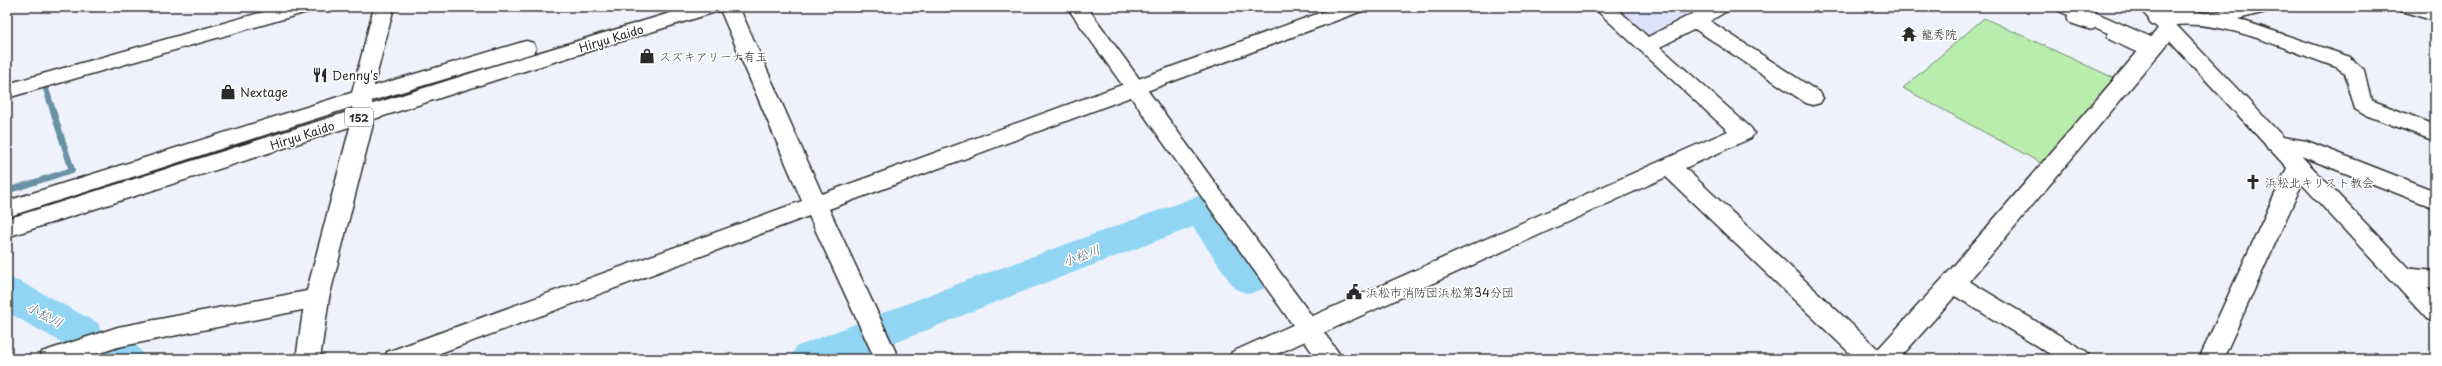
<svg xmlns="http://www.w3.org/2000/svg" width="2442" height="366" viewBox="0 0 2442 366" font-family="'Playpen Sans','Klee One',sans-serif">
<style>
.built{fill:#dce2f8}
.green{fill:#b8edae;stroke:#728c6c}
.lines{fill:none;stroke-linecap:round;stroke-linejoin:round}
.stream{stroke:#6891a3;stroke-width:6}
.river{fill:#91d5f3;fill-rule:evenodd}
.service-casing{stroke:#2b2b2b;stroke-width:14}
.minor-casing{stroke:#2b2b2b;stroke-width:3}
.tertiary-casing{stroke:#2b2b2b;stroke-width:3}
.trunk-casing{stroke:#2b2b2b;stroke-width:3}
.service{stroke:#fff;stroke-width:11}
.minor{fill:#fff;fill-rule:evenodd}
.tertiary{fill:#fff;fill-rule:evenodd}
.trunk{fill:#fff;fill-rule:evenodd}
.labels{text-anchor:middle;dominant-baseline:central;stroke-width:3;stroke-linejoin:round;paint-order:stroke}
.shield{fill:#fff;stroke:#6b6b6b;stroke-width:1}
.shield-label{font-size:11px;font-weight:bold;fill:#2b2b2b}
.poi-label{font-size:12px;fill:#2b2b2b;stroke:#fff;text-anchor:start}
.street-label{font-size:12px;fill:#2b2b2b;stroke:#fff}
.water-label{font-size:13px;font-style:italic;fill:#4a5e67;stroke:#fff}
</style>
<rect width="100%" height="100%" fill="#eff2fc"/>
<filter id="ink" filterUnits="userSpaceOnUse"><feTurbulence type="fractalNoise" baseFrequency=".025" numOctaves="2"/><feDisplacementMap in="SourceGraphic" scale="8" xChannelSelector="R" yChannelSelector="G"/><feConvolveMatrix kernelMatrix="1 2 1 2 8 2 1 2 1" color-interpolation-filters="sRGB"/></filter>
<g filter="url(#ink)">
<path class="built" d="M1611,7H1699L1646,38Z"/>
<path class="green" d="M1984,18L2114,78L2041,163L1903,88Z"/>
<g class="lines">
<path class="stream" d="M7,191L72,170L46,89"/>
<path class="river" d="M1201,195L1214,199L1263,267L1269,278L1263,289L1249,294L1235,289L1193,227L988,305L856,359H790L796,347L960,283Z
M7,277L21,282L98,323L103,337C122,331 138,343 146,359H95L92,349L84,352L70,347L7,312Z"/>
<defs>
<path id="service" d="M2073,18L2091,24
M2113,35L2149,52"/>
<path id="minor" d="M281,7H314L311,11L7,98V84Z
M719,7H739L822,194L1336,7H1365L1362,11L829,209L899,359H875L809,216L424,359H384L387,352L802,201Z
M1593,7H1615L1648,37L1705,7H1730L1727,11L1710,21L1820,93L1823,98L1820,103L1813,105L1806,103L1695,29L1660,47L1751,128L1754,133L1751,138L1685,168L1878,349L1945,276L2141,48L2059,11L2056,7H2083L2151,37L2160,26L2152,25L2149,20L2152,15C2164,12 2180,10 2193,11C2197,11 2204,14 2208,13C2230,8 2249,7 2273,7L2270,11L2238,19L2350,57L2364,70L2371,100L2435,125V141L2363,114L2355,109L2345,73L2336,67C2286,50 2227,20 2174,25L2178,30L2175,35L1969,281L2087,352L2090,359H2058L1955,296L1899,359H1856L1666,177L1266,359H1229L1232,352L1728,131Z
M2398,7L2435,8V21L2401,11Z
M2276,136L2307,141L2435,191V208L2296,154L2268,149L2265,144L2268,139Z
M2298,160L2306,162L2309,168L2223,359H2199L2287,168L2290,162Z
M2403,268L2435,271V289L2395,284L2391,277L2395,270Z
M317,289L325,291L329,298L325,305L317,307L118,347L82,359H39L42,352L118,327Z"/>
<path id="tertiary" d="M374,7H394L371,97L375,116L329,298L320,359H296L305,298L353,116L351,97Z
M1067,7H1087L1343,359H1317Z
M2138,7H2159L2435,296V322L2427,319Z"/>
<path id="trunk" d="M690,7H722L719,11L505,77L7,237V219L491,67Z
M526,41L533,43L536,48L533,53L368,102L7,217V201L354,92Z"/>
</defs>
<use href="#service" class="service-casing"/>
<use href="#minor" class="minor-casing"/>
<use href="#tertiary" class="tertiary-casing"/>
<use href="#trunk" class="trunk-casing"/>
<use href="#service" class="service"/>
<use href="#minor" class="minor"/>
<use href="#tertiary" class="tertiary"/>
<use href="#trunk" class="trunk"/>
</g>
</g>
<defs>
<symbol id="temple-bare" viewBox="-9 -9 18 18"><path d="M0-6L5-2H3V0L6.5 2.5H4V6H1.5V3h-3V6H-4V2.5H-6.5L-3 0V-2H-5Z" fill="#2b2b2b" stroke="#fff" stroke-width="2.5" paint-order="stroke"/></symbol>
<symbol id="shop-bare" viewBox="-9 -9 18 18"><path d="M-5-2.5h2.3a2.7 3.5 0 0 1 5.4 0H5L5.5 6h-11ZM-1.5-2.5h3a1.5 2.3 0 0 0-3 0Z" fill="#2b2b2b" stroke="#fff" stroke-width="2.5" paint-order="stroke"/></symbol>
<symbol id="restaurant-bare" viewBox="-9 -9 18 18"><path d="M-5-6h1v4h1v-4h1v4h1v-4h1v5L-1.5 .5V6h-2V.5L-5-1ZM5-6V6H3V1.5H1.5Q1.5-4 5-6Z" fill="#2b2b2b" stroke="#fff" stroke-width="2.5" paint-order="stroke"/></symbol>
<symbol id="church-bare" viewBox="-9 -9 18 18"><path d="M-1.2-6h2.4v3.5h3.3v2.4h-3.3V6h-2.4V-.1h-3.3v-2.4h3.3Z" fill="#2b2b2b" stroke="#fff" stroke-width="2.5" paint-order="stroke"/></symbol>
<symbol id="civic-bare" viewBox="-9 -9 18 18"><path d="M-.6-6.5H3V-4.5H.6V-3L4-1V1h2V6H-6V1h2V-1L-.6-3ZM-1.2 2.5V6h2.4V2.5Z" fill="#2b2b2b" stroke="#fff" stroke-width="2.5" paint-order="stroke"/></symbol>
</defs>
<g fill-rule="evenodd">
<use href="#temple-bare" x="1898" y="23" width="22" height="22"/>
<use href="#shop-bare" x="636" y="45" width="22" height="22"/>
<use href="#restaurant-bare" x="309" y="64" width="22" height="22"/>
<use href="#shop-bare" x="217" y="81" width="22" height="22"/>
<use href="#church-bare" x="2242" y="171" width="22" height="22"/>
<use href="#civic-bare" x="1343" y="281" width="22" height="22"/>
</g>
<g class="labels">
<rect class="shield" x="345" y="108" width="28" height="18" rx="3"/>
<g class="shield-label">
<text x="359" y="117">152</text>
</g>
<g class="poi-label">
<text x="1921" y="34">龍秀院</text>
<text x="659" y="56">スズキアリーナ有玉</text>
<text x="332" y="75">Denny's</text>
<text x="240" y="92">Nextage</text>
<text x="2265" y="182">浜松北キリスト教会</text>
<text x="1366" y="292">浜松市消防団浜松第34分団</text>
</g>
<g class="street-label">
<text transform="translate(611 38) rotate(-17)">Hiryu Kaido</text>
<text transform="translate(302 135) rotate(-18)">Hiryu Kaido</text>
</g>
<g class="water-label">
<text transform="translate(1081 255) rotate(-21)">小松川</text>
<text transform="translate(45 314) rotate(28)">小松川</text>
</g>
</g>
<rect width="2442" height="366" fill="none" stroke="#fff" stroke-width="24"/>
<rect x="12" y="12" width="2418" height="342" fill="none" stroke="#2b2b2b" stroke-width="1.5" filter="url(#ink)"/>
</svg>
